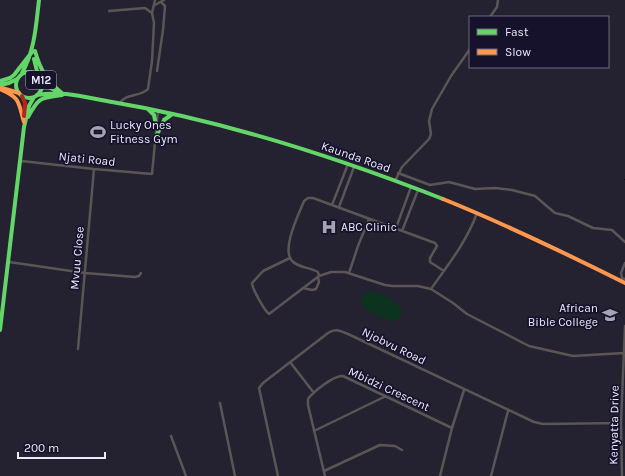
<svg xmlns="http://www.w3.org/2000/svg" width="625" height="476" viewBox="0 0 625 476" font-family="Karla,sans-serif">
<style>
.garden{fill:#0c331e}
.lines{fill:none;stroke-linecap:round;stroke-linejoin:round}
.stream{stroke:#060e13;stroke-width:1}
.street{stroke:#5a5655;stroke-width:2.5}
.fast{stroke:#63d668;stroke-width:4}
.slow{stroke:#ff974d;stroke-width:4}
.jam{stroke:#b3261e;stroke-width:4}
.labels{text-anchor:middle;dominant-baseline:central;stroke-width:3.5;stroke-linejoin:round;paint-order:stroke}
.shield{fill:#17122c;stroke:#aba8bd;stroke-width:1}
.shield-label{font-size:11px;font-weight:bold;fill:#ebe9fb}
.poi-label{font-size:12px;fill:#ebe9fb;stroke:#17122c;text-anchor:start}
.street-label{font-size:12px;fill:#ebe9fb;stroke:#17122c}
</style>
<rect width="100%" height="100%" fill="#242230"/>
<path class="garden" d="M368,292C377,290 400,302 402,311C400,327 387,320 378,316C369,311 352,303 368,292Z"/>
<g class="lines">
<path class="stream" d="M624,180L625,179"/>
<path class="street" d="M155,5L164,0
M109,11L145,8L152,13
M490,17L497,7L498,0
M157,71L163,30L165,6L161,2
M120,103C126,93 141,97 148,89L152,61L154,23L152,13L155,0
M21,161L94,169L152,174L158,111
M398,173L430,185L449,182L475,189L495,188L512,190L535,196L555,213L568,216L593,228L612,230L625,242
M395,181L402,167L429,139L431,134L429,121L432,109L451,76L470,49
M332,205L348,164
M339,207L354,167
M396,228L411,187
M402,231L418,190
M290,258L263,271L252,283C252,288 264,310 269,314L319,276L331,272H345L385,285L393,286H418L431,289L453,303L467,314L529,346L573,356L624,353
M9,262L85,273L135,277L139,276L141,273
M625,263L621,273L622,278L625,279
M349,273L358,246L369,219
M319,276L318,272C309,267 299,268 292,261C281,249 299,214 304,201L308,198H313L435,243L437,246L430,258V262L444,271
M303,288L312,290L316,289L319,282L318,277
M431,289C448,265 467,241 477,213
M78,349L94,169
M290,362L314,393
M220,403L235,476
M314,431L386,396
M171,436L186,476
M324,471L380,445L395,446L402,450
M278,476L259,388L263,383L328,333C336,328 340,331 348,334L534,422L543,424L621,423
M325,476L308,405V399C313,392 334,375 343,376L452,428
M440,476L452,428L464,390
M491,476L508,411
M622,476L621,423L625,326"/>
<path class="fast" d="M35,51C40,69 47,82 62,93
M34,59L38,75
M16 85a13 13 0 1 1 26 0a13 13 0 1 1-26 0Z
M22,73C35,50 36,25 39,0
M41,80L49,87L60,93
M0,81L10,78L14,75L32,52
M0,85L9,83L17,79
M37,95C61,90 88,98 112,102C225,121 336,157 443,199
M148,109L154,115L156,125
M28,117C39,97 40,98 62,95
M155,139L164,120L171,115
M0,330L24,127L29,106L34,97"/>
<path class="slow" d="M2,88L19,93
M0,89C21,98 18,102 24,122
M443,199C505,224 565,253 625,283"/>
<path class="jam" d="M22,96L25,103L24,116"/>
</g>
<defs>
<symbol id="stadium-bare" viewBox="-9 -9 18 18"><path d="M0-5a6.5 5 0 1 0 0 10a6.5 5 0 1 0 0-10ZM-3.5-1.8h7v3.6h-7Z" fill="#a5a3b4" stroke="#17122c" stroke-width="2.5" paint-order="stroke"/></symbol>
<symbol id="hospital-bare" viewBox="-9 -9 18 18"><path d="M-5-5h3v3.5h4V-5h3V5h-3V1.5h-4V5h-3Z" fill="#a5a3b4" stroke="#17122c" stroke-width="2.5" paint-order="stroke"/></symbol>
<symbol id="university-bare" viewBox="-9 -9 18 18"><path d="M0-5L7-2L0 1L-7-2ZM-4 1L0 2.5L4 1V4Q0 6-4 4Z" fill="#a5a3b4" stroke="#17122c" stroke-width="2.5" paint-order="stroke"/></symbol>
</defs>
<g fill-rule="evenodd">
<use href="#stadium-bare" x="87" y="121" width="22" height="22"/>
<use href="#hospital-bare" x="318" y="216" width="22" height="22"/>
<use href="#university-bare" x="599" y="304" width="22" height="22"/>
</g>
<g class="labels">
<rect class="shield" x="26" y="71" width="30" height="18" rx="3"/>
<g class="shield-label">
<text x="41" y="80">M12</text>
</g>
<g class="poi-label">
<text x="110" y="125">Lucky Ones<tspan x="110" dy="14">Fitness Gym</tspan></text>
<text x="341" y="227">ABC Clinic</text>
<text x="598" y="308" text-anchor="end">African<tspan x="598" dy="14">Bible College</tspan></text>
</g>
<g class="street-label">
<text transform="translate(356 157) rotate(19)">Kaunda Road</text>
<text transform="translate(87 159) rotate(6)">Njati Road</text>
<text transform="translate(77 258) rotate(-85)">Mvuu Close</text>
<text transform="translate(394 346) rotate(26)">Njobvu Road</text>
<text transform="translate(389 389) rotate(25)">Mbidzi Crescent</text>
<text transform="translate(614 425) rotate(-89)">Kenyatta Drive</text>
</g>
</g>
<rect x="469" y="16" width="140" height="52" fill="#17122c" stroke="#6c687f"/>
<rect x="477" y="29" width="20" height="6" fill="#63d668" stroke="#6c687f"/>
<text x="505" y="36" font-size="12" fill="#ebe9fb">Fast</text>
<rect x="477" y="49" width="20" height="6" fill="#ff974d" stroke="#6c687f"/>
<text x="505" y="56" font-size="12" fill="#ebe9fb">Slow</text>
<path d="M18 452v6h87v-6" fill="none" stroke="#ebe9fb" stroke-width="2"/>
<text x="24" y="452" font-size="12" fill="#ebe9fb" stroke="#17122c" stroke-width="3" paint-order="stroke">200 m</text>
</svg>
